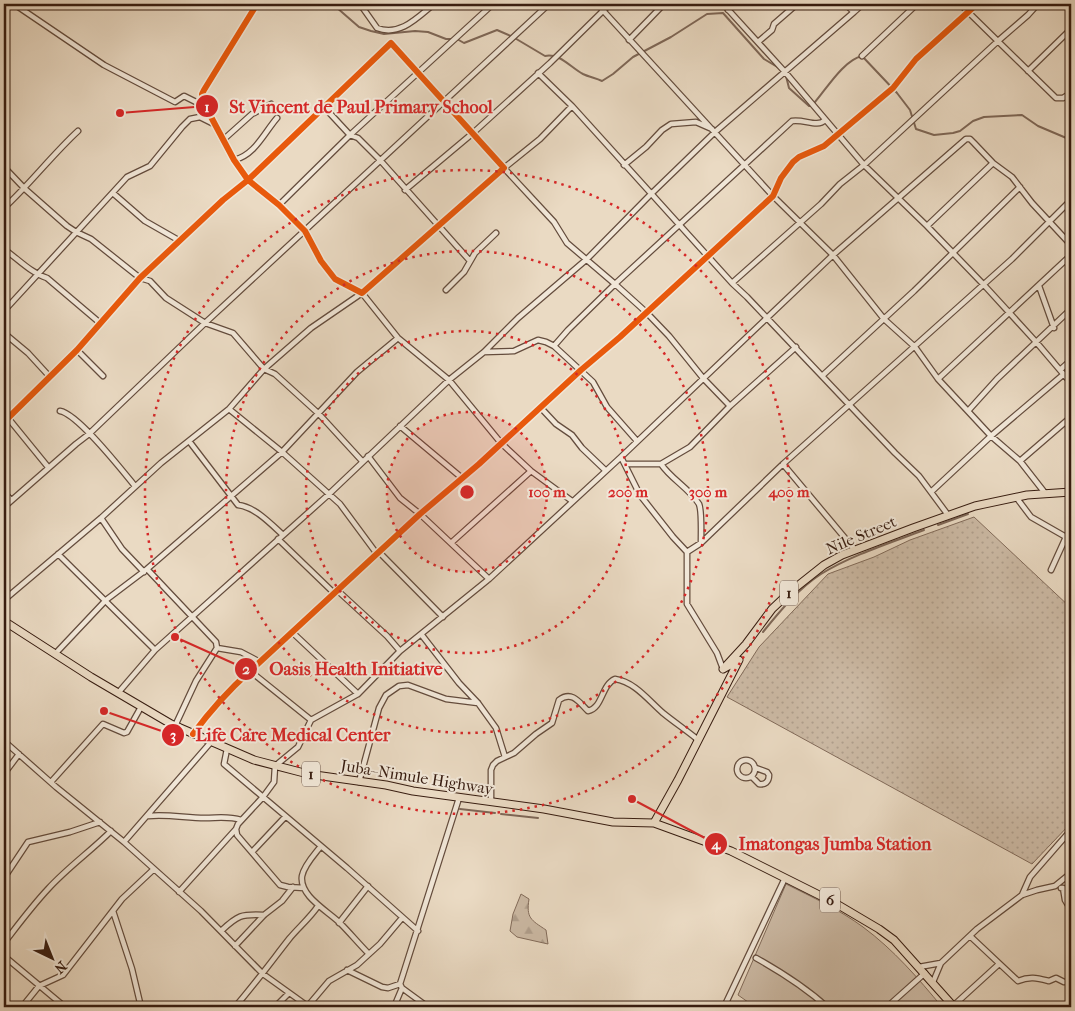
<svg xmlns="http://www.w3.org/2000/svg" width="1075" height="1011" viewBox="0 0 1075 1011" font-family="'IM FELL French Canon',serif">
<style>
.grass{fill:url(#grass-dots);stroke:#826b5a}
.forest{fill:url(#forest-firs);stroke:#826b5a}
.garden{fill:#ccbaa5;stroke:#826b5a}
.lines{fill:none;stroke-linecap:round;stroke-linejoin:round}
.stream{stroke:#7e6757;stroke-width:2}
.minor-casing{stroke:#644c3d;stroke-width:7}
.primary-casing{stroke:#371c10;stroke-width:9}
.minor{stroke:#f1e7d8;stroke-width:4.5}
.primary{stroke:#eadac3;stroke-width:7}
.cycleway-casing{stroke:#f1e7d8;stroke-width:9}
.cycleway{stroke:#e8590c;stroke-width:6}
.ring{fill:none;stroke:#d62828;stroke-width:2.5;stroke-dasharray:2.5 5}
.labels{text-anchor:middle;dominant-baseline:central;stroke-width:4;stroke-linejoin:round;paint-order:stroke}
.shield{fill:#f1e7d8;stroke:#6f594c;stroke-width:1}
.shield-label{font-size:15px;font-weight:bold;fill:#371c10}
.street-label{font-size:16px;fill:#371c10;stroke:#f1e7d8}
.centre{fill:#d62828;stroke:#f1e7d8;stroke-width:2.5}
.ring-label{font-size:15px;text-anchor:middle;font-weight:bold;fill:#d62828;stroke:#f1e7d8;stroke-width:4;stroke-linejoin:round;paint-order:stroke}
.leader{fill:none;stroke:#d62828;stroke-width:2}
.callout-dot{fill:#d62828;stroke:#f1e7d8;stroke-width:2}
.mark-label{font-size:15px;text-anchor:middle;font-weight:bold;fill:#fff}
.callout-label{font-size:18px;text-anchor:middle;font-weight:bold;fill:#d62828;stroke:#f1e7d8;stroke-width:4;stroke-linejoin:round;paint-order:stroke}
</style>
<defs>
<pattern id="grass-dots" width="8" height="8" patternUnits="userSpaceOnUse" patternTransform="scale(1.25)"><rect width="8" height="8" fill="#ccbaa5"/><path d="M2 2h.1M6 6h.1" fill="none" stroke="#b09f8d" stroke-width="1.8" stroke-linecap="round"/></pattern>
<pattern id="forest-firs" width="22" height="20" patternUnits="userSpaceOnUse" patternTransform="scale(1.25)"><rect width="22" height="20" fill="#ccbaa5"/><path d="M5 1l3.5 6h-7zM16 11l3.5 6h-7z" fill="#b09f8d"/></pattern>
</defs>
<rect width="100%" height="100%" fill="#eadac3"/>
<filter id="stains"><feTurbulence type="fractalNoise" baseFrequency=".004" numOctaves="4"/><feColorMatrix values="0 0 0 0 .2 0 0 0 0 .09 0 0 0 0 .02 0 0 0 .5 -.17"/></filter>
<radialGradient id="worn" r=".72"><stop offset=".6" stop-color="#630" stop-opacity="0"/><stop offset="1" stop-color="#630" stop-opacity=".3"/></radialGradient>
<path class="grass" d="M974,517L1071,608V823L1032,864L727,697L759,647L828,574L874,557L910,540Z"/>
<path class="forest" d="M521,894L529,899C526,918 531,920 546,930L548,944L517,937L510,931L513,914Z"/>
<path class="garden" d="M786,884C812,897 840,910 863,927C894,950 918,978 942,1007H755L738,995Z"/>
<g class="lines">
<path class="stream" d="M315,4L336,7L359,27L371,31L384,34L415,31L428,32L446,39H453
M457,39L464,43L497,30L513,37L545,56C560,53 570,67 583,74C589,77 596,78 602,81L613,74L633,57L671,37L707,14L723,13L764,59L779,68
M786,76L789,88L809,106H811
M815,102C827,88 844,60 862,56L897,93L910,110L916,129L934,135L953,133L960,131L973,121L984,117L1022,115L1038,126L1071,140
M938,525L968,514
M763,632C780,611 798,589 821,574C852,555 890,543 924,530
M460,809L495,813
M501,814L538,818"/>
<defs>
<path id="minor" d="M14,4L104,65L175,102L184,96L204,106
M360,4L377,28C400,37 418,17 434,4
M597,4L773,196L833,255L884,319L915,347L938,379L991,436L1020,461L1045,493
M723,4L785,72L864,165L927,226L984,285L1037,343L1071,383
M960,4L1056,98H1063L1071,93
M728,10L735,4
M854,12L863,4
M629,40L664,4
M758,42L772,30L774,24L797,4
M862,56L917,4
M1028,71L1071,29
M538,73L572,106L732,283L747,297L895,453L919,476L948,515
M572,106L540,139L504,168L554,222L567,243L615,284L646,312L669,336L703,378L730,406
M324,107L350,135L358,138L380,160L470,261
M223,140L252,114L271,104
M234,160C255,155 264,133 277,118
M624,165L646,147L662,130L671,124L696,122L712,129
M4,167L25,189L67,226L76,232L91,239L140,278L150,281L166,298L205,323L233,333L264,369L275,374L319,414L362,461
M405,190L473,133L550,63L610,4
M114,194L145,221L180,241
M279,205L350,135L493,4
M4,208C30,184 52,155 78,131
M927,226L993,163
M4,249C18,259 31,273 47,278L100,323
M732,283L821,204L840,184L864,165L998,41L1028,15L1038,4
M1039,286L1054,328
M446,290L464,272L475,253L496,233
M4,311L127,177L150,166L182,127L190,119L200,117L214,124
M4,333L28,353L50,377
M554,346L568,330L615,284L792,121C805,119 817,128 825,120
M77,350L103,376
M484,352L514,351L538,340L546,342L554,346L593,382L607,407L637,441
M1060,370L1071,360
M822,376L914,291L1020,187
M938,379L1071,255
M541,408L556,424L572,435L582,448L604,469
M229,409L282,452L340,504L377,554
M60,411C78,414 121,469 135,486
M968,411L997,379L1071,309
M4,413L48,467
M4,422L77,350L140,278L223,200L248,180L391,43L504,168L362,293L335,279L321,261L305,231L279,205L248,180L234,160L202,100V94L204,90L257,4
M400,426L462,478
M189,441L238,505C255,507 270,523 283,535
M368,456L400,498L420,514L489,579
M621,457L833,255L966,139H970L974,143L993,163L1012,177L1032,203L1071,245
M1020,461L1071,417
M625,464H661L690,447L730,406L796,347
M661,464C671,479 689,488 699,504C702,511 701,535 701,543
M783,464L855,550
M4,492L11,500
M931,492L991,436L1064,374
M1016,497L1031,517L1066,537L1071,542
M4,507L76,444L89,434L205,323L549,4
M101,518L122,549L144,572
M278,539L334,593
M451,543L531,471
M379,552L443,617
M58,554L155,650
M147,569L216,642L217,648L196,681L175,726
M1051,570L1066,537
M337,590L387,636L400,651
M4,600L101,518L161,463L229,409L264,369L311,328L362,293L398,338L449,380L501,443L531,471L572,501
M293,633L358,694
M421,634L459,683L478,703L496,728L505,757
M217,648L241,652L260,662
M55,654L106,600L147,569L282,452L357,372L398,338
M723,669L717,653L687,604V552L701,543L783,464L1012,259L1071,200
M250,671L311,720
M118,693L155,650L328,495L449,380L484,352L518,318L587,259L651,194L715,132L854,12L845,4
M193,734C210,711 229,690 250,671L420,514L479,464L581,370L620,337L773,196L781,178L793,162L799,157L824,146L893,88L916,59L977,4
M4,741L56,787L124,842L201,911L263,974L309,1007
M227,749L224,764L347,868L418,931
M737 769a9 9 0 1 1 18 0a9 9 0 1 1-18 0Z
M4,774L19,754
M752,777L759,784C765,785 769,782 769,775L767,772L756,768
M51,782L103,724L124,733L127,732L141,707
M359,782L379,708L386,695L399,686L408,685L446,699L478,703
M491,802V770L493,765L497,761L514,753L536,734L552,723L559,700C572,690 580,703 588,711C603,708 601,685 615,679C635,682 648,700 663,713C674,722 686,730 697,739
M148,816C168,814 186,818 205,818C218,818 229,816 241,820
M124,842L211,742
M321,846C315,854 304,865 302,876C299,896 328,911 340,923C350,933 359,944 369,954
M253,851L285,817
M4,878L28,842L70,832L100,822
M304,888L288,887L280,885L237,835L236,829L238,824L263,797L274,782L275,766L298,747L311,720L358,694L400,651L489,579L621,457L640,495L673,537L687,552
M1061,888L1071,889
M1063,888L1065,900L1071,910
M179,892L236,829
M1022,895L1030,877L1071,830
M113,911L132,969L141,1007
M339,923L368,886
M221,931C238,915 241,914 264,915
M970,936L1018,981C1030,976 1037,978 1049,981L1056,978L1064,982H1071
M4,943C18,925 32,906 48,889C67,868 91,851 111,831
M235,946L264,915L282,901L293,887
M4,956L65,1007
M756,958C781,972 806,988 827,1007
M919,967L941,963L977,929L1022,895L1037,890L1055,886L1071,873
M347,970L382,987L388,988L400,984
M933,982L941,963
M953,1006L999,964
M22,1007L39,986L63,975L122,899L154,869
M235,1007C254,985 271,962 289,939C298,928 310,918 318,906
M275,1007L289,993
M307,1007L329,981L357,965L369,954L380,944L402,918
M394,1007L402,988
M428,1007L402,988L400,984L459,798
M724,1007L785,878
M887,1007L925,973"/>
<path id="primary" d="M4,621L91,677L171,724L254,760L308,774L386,785L413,791L544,809L613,822L654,823L731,851L835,903L879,929L894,940L954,1007
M654,823L678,780L739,660L723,669L746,644L772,609L790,592L824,565L842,555L913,528L975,506L1027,495L1071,492"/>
</defs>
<use href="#minor" class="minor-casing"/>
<use href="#primary" class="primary-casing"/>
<use href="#minor" class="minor"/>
<use href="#primary" class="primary"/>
<defs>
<path id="cycleway" d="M4,422L77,350L140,278L223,200L248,180L391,43L504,168L362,293L335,279L321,261L305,231L279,205L248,180L234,160L202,100V94L204,90L257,4
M193,734C210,711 229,690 250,671L420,514L479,464L581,370L620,337L773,196L781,178L793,162L799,157L824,146L893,88L916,59L977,4"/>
</defs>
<use href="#cycleway" class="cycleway-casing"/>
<use href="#cycleway" class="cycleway"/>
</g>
<circle cx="467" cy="492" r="80" fill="#d62828" fill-opacity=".12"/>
<g class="ring">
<circle cx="467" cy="492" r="80"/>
<circle cx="467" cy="492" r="161"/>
<circle cx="467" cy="492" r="241"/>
<circle cx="467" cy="492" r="322"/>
</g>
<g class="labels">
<g class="shield">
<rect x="780" y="580.5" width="18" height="25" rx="4"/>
<rect x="302" y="761.5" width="18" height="25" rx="4"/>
<rect x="820" y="887.5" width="20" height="25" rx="4"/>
</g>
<g class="shield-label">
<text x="789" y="593">1</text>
<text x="311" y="774">1</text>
<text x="830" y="900">6</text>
</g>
<g class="street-label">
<text transform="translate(861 535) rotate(-23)">Nile Street</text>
<text transform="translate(417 777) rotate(9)">Juba–Nimule Highway</text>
</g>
</g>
<circle cx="467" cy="492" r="8" class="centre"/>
<g class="ring-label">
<text x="547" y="497">100 m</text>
<text x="628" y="497">200 m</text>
<text x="708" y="497">300 m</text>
<text x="789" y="497">400 m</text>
</g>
<path class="leader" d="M120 113L207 106M175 637L246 669M104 711L173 735M632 799L716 844"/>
<g class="callout-dot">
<circle cx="120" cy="113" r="5"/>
<circle cx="175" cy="637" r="5"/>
<circle cx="104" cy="711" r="5"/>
<circle cx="632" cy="799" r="5"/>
<circle cx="207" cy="106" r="12"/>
<circle cx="246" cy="669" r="12"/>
<circle cx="173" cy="735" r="12"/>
<circle cx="716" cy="844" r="12"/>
</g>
<g class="mark-label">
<text x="207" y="112">1</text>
<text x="246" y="674">2</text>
<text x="173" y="740">3</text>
<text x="716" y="849">4</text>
</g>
<g class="callout-label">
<text x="361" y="113">St Vincent de Paul Primary School</text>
<text x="356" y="675">Oasis Health Initiative</text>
<text x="293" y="741">Life Care Medical Center</text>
<text x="835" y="850">Imatongas Jumba Station</text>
</g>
<rect width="1075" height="1011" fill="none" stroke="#eadac3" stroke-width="20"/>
<rect x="5" y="5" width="1065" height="1001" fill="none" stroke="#371c10" stroke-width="2.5"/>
<rect x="10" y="10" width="1055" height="991" fill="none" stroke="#371c10"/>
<g transform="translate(52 958) rotate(137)" stroke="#f1e7d8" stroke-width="4" paint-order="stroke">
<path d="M0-4L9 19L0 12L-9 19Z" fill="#371c10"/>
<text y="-8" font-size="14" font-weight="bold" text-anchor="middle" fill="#371c10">N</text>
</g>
<rect width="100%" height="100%" filter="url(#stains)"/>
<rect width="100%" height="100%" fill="url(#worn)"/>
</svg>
